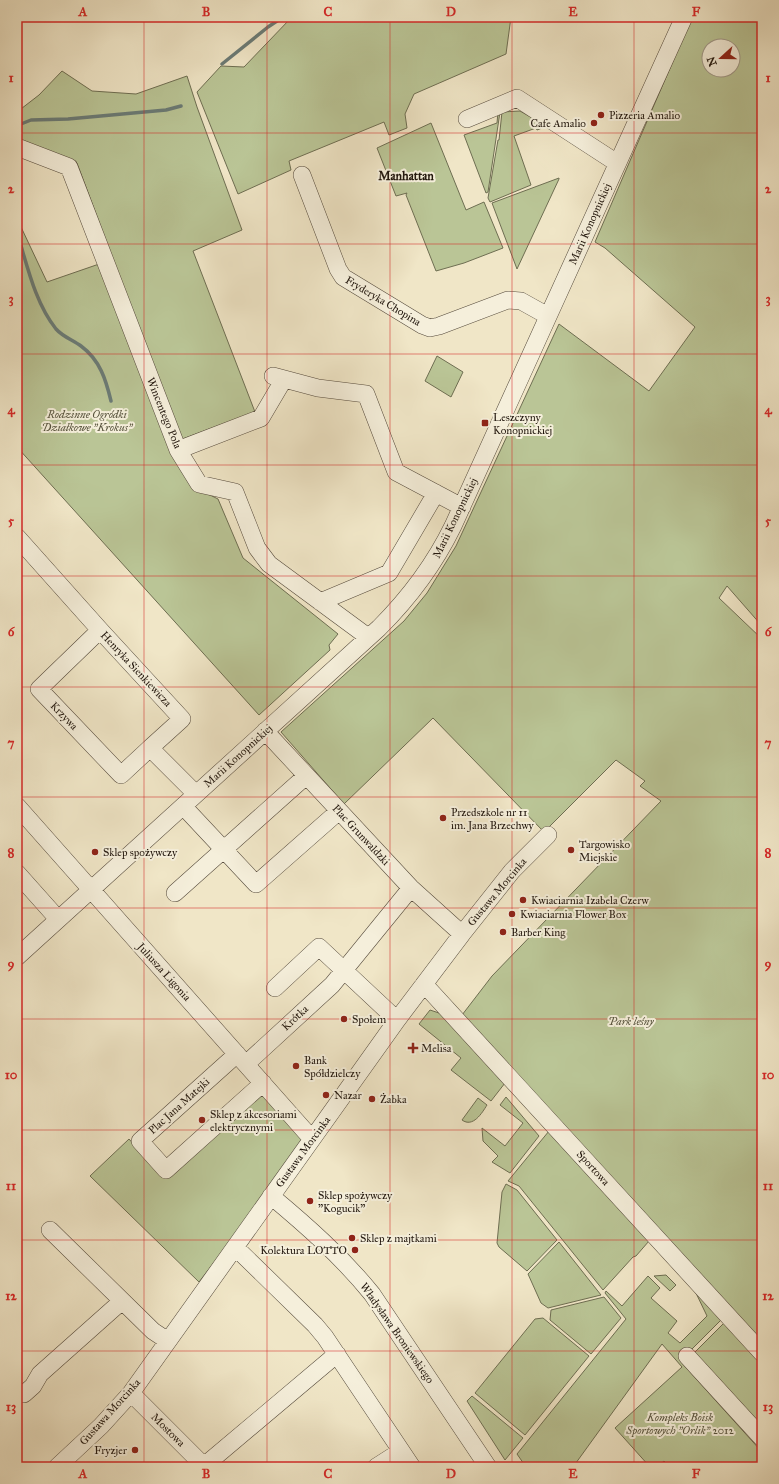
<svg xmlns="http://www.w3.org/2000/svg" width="779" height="1484" viewBox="0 0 779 1484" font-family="'IM FELL Great Primer',serif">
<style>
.green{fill:#bac596;stroke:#6e6e52;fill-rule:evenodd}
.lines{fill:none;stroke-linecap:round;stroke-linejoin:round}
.stream{stroke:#6b7b76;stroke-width:3.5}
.minor-casing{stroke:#554a3c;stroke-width:18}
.minor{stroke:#f5efdb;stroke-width:17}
.grid{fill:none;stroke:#d62828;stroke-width:1;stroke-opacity:0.55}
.poi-dot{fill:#8f2418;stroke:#f5efdb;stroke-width:1.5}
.labels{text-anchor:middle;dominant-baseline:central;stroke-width:4;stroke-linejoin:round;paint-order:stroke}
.poi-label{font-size:11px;fill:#21160d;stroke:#f5efdb;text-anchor:start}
.street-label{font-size:11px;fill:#21160d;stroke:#f5efdb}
.park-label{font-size:11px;font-style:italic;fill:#57533d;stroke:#f5efdb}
.neighbourhood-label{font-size:12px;font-weight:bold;fill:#21160d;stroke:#f5efdb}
.neatline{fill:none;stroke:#d62828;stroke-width:1.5}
.grid-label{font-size:13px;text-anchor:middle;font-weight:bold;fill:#d62828}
</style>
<rect width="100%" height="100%" fill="#f0e6c7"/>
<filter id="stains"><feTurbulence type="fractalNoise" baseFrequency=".005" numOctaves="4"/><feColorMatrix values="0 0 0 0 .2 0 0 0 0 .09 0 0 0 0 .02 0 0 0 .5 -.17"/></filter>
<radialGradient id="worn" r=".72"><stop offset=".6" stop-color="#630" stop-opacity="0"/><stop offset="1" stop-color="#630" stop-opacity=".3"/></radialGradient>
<path class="green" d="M293,17H511L506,54L414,94L405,114L407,128L389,135L384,122L289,161L291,170L238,194L197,92L221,66L244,67L290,19Z
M692,17H762V626L727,586L719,598L762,639V1352L462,1015L492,976L661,801L640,786L645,781L616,760L544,832L433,718L344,804L281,732L404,621L427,593L456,546L559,324L649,391L695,327L605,248L595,242ZM709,46H733V70H709Z
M62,71L92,91L136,94L187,76L197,107L242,230L193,251L255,412L180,440L77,163L17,141V112L39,95Z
M520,111L539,122L542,128L537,130L536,128L514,136L531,185L490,202L488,198L498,140H499L502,112Z
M498,112H500L488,192L486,193L464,135L497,123Z
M431,123L466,210L484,202L503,248L464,263L436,271L406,195L407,193L396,196L377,148Z
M559,178V179L517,269L492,203Z
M17,222L21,227L47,282L102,263L198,489L218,499L243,558L338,634L329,645L330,650L259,715L17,447Z
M437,356L463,372L451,397L425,381Z
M430,1010L442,1014L505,1083L491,1101L451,1070L461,1058L419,1024Z
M260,1091L307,1142L199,1282L90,1176L129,1139L162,1176Z
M506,1097L539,1136L510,1173L492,1162L498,1156L483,1141L482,1128L505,1146L523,1123L500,1105Z
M478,1098L487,1105C482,1113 473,1128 462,1120Z
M549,1131L649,1241L636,1256L633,1257L603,1290L519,1186L508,1181Z
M506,1184L517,1190L557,1240L527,1271L499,1247L497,1243L502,1192Z
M559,1242L601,1295L548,1308L541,1303L528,1274Z
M666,1275L676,1285L670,1291L654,1276Z
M648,1276L660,1288L651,1298L677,1321L668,1333L680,1343L707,1316L695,1291L721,1320L680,1361L762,1452V1467H749L746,1463L742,1467H670L664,1461L657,1467H650L615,1428L682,1367L662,1344L573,1467H526L517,1454L626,1319L605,1293L606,1291L622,1306Z
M604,1297L621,1318L591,1354L550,1320L551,1310Z
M543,1318L589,1356L525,1435L475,1393L535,1319Z
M724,1323L762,1365V1428L694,1353Z
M472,1396L523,1438L505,1460L467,1401Z"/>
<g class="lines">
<path class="stream" d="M222,64L268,27L283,17
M21,124L31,120L68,119L166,110L181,106
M17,236L19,239C28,269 36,304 56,329C63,337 73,340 81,346C100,360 106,380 111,401"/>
<defs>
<path id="minor" d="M467,119L517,98L617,163
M17,147L69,167L178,450L199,484L235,492L257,548L269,564L368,637
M302,175L338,269L343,277L422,325L430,328L439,326L508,300L521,301L548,316
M273,376L318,388L366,394L396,472L462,507
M178,450L261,418L284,379
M17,537L100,630L182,719L150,748L196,794
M320,602L389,573L436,493
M100,630L39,689L121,775L150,748
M265,731L411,888L462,934
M17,806L312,1139
M183,806L256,884L339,811
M17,873L58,919
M175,893L306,776
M17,957L379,628C409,598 434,565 453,526L684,17
M424,984L762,1353
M275,988L319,947L397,1020
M237,1054L140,1141L166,1170L263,1083
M246,1064L332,985L411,888
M271,1196C307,1226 342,1257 372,1294L488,1467
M50,1230L153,1331L168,1341
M235,1247L315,1325L325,1337L412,1467
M687,1356L762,1438
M131,1393L205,1467
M24,1394L33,1386L40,1374L122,1301
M204,1466L337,1354
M57,1467L101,1426L131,1393L397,1020L462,934L512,871L548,835
M376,1467L401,1451"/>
</defs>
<use href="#minor" class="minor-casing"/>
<use href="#minor" class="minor"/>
</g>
<path class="grid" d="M144,17V1467M267,17V1467M390,17V1467M512,17V1467M634,17V1467M17,133H762M17,244H762M17,354H762M17,465H762M17,576H762M17,687H762M17,797H762M17,908H762M17,1019H762M17,1130H762M17,1240H762M17,1351H762"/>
<g class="poi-dot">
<circle cx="601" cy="115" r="4"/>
<circle cx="594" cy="123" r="4"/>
<rect x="481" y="419" width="8" height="8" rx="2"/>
<circle cx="443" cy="818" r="4"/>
<circle cx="571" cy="850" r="4"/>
<circle cx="95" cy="852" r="4"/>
<circle cx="523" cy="900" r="4"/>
<circle cx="512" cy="914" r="4"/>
<circle cx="503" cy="932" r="4"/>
<circle cx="344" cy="1019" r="4"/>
<path d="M411 1042h4v4h4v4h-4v4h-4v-4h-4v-4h4z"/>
<circle cx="296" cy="1066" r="4"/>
<circle cx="326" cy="1095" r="4"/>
<circle cx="372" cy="1099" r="4"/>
<circle cx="202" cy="1120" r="4"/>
<circle cx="310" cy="1201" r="4"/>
<circle cx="352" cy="1238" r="4"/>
<circle cx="355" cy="1250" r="4"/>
<circle cx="135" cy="1450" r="4"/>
</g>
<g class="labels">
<g class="poi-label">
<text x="609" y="115">Pizzeria Amalio</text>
<text x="586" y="123" text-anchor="end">Cafe Amalio</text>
<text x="493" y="417">Leszczyny<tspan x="493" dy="13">Konopnickiej</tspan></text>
<text x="451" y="812">Przedszkole nr 11<tspan x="451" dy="13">im. Jana Brzechwy</tspan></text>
<text x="579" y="844">Targowisko<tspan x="579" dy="13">Miejskie</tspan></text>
<text x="103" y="852">Sklep spożywczy</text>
<text x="531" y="900">Kwiaciarnia Izabela Czerw</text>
<text x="520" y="914">Kwiaciarnia Flower Box</text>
<text x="511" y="932">Barber King</text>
<text x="352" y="1019">Społem</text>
<text x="421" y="1048">Melisa</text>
<text x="304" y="1060">Bank<tspan x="304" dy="13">Spółdzielczy</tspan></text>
<text x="334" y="1095">Nazar</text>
<text x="380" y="1099">Żabka</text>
<text x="210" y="1114">Sklep z akcesoriami<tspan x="210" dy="13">elektrycznymi</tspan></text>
<text x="318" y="1195">Sklep spożywczy<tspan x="318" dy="13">"Kogucik"</tspan></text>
<text x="360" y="1238">Sklep z majtkami</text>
<text x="347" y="1250" text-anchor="end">Kolektura LOTTO</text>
<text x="127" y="1450" text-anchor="end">Fryzjer</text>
</g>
<g class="street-label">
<text transform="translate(590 224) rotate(-66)">Marii Konopnickiej</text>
<text transform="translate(383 301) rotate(31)">Fryderyka Chopina</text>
<text transform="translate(164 413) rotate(68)">Wincentego Pola</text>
<text transform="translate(455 518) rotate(-64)">Marii Konopnickiej</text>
<text transform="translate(136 669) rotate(47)">Henryka Sienkiewicza</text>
<text transform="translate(64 716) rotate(46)">Krzywa</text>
<text transform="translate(238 756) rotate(-42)">Marii Konopnickiej</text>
<text transform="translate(361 835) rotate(47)">Plac Grunwaldzki</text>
<text transform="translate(497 892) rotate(-50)">Gustawa Morcinka</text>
<text transform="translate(164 972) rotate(48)">Juliusza Ligonia</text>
<text transform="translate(295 1018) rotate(-43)">Krótka</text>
<text transform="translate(179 1106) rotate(-42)">Plac Jana Matejki</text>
<text transform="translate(303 1152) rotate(-54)">Gustawa Morcinka</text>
<text transform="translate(593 1168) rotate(48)">Sportowa</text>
<text transform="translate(397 1333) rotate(55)">Władysława Broniewskiego</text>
<text transform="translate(110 1412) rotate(-48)">Gustawa Morcinka</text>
<text transform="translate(168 1430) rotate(45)">Mostowa</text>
</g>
<g class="park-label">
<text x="87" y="414">Rodzinne Ogródki<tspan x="87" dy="13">Działkowe "Krokus"</tspan></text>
<text x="631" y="1021">Park leśny</text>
<text x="680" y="1417">Kompleks Boisk<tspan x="680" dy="13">Sportowych "Orlik" 2012</tspan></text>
</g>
<g class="neighbourhood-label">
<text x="406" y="176">Manhattan</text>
</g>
</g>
<rect width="779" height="1484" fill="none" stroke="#f0e6c7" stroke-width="44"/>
<g transform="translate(721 58) rotate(249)"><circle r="19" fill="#f5efdb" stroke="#a09889"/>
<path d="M0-3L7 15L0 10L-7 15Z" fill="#8f2418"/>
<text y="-6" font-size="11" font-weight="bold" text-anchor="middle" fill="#21160d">N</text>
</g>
<rect x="22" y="22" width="735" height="1440" class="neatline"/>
<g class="grid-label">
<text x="83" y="16">A</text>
<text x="206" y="16">B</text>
<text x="328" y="16">C</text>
<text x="451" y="16">D</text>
<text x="573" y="16">E</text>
<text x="696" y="16">F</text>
<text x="11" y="82">1</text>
<text x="768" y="82">1</text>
<text x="11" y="193">2</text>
<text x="768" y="193">2</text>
<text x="11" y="303">3</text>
<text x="768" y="303">3</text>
<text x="11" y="414">4</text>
<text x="768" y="414">4</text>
<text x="11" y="525">5</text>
<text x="768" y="525">5</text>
<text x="11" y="636">6</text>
<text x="768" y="636">6</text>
<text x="11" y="747">7</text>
<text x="768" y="747">7</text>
<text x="11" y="857">8</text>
<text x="768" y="857">8</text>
<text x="11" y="968">9</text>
<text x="768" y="968">9</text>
<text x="11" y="1079">10</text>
<text x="768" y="1079">10</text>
<text x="11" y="1190">11</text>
<text x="768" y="1190">11</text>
<text x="11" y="1300">12</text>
<text x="768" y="1300">12</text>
<text x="11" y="1411">13</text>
<text x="768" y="1411">13</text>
<text x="83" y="1478">A</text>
<text x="206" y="1478">B</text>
<text x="328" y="1478">C</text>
<text x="451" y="1478">D</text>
<text x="573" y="1478">E</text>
<text x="696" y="1478">F</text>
</g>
<rect width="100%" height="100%" filter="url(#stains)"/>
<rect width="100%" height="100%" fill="url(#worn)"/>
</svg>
